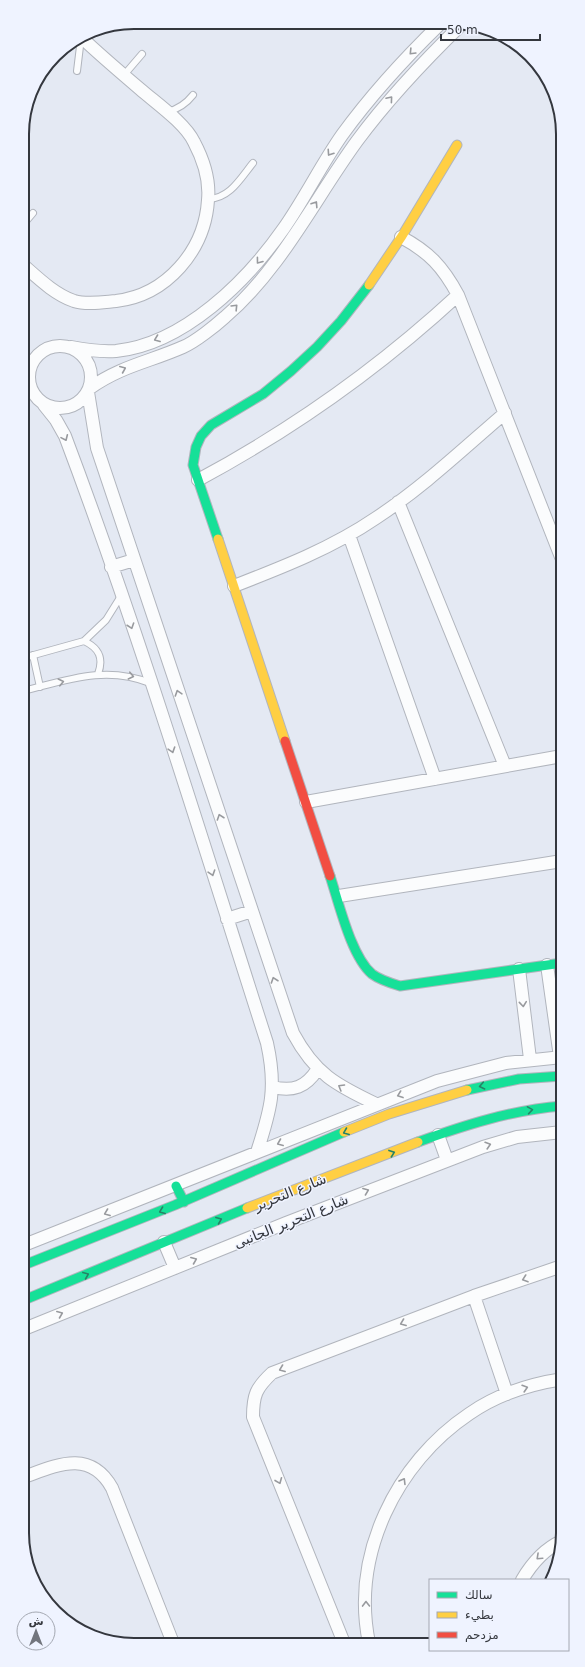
<svg xmlns="http://www.w3.org/2000/svg" width="585" height="1667" viewBox="0 0 585 1667" font-family="'DejaVu Sans',Cairo,sans-serif">
<style>
.lines{fill:none;stroke-linecap:round;stroke-linejoin:round}
.lane-casing{stroke:#b1b5bd;stroke-width:8}
.street-casing{stroke:#b1b5bd;stroke-width:14}
.fast-casing{stroke:#b1b5bd;stroke-width:11}
.slow-casing{stroke:#b1b5bd;stroke-width:11}
.jam-casing{stroke:#b1b5bd;stroke-width:11}
.lane{stroke:#fbfcfd;stroke-width:6}
.street{stroke:#fbfcfd;stroke-width:12}
.fast{stroke:#16e098;stroke-width:9}
.slow{stroke:#ffcf43;stroke-width:9}
.jam{stroke:#f24e42;stroke-width:9}
.oneway{stroke:#989a9e}
.oneway2{stroke:#268366}
.labels{text-anchor:middle;dominant-baseline:central;stroke-width:3;stroke-linejoin:round;paint-order:stroke}
.street-label{font-size:14px;fill:#34373e;stroke:#eff3ff}
.rim{fill:none;stroke:#34373e;stroke-width:2}
</style>
<rect width="100%" height="100%" fill="#e4e9f3"/>
<g class="lines">
<defs>
<path id="lane" d="M77,71L81,38
M124,75L142,54
M167,112C179,109 186,104 193,95
M209,199C230,198 240,179 253,163
M22,226L33,213
M84,641C99,648 104,658 98,674
M33,655L40,687
M23,658L84,641L106,620L121,596
M23,691C67,680 106,665 150,683"/>
<path id="street" d="M401,237C429,252 443,267 458,295L561,557
M22,264C38,278 54,294 74,301C87,305 104,302 116,301C167,295 205,250 208,200C210,180 203,159 194,142C185,123 156,103 140,89C120,72 100,55 81,37
M29 377a31 31 0 1 1 62 0a31 31 0 1 1-62 0Z
M71,347C86,350 101,352 116,351C184,344 247,281 284,228C305,198 321,165 342,135C371,95 404,59 440,24
M90,388C121,366 149,362 183,347C195,342 215,326 225,317C281,269 314,200 357,141C388,99 424,61 462,24
M88,392L97,448L293,1033C315,1074 336,1085 376,1104
M44,405L56,420L65,436C140,635 202,840 267,1043C277,1088 271,1109 257,1152
M198,480C293,429 379,368 458,295
M398,502L505,766
M349,535L435,779
M111,567L134,560
M234,586C283,567 332,548 376,518C422,488 463,449 505,413
M306,802L562,756
M339,896L562,861
M227,919L252,911
M547,965L560,1057
M519,969L530,1059
M273,1087C293,1092 306,1087 317,1070
M438,1135L447,1160
M164,1242L175,1268
M24,1245L437,1081L506,1063L562,1057
M474,1296L507,1394
M24,1329L286,1223L483,1147L517,1137L562,1132
M24,1477C57,1465 90,1449 112,1488L173,1643
M522,1580C532,1563 544,1549 562,1541
M344,1643L253,1417C253,1395 256,1388 272,1373L474,1296L562,1266
M369,1643C351,1555 396,1463 469,1414C496,1395 530,1384 563,1379"/>
<path id="fast" d="M218,539L193,465L196,447L201,436L211,425L263,394L291,371L317,347L341,321L369,285
M330,876C339,903 351,956 372,974C380,980 390,983 400,986L562,963
M467,1090L519,1079L562,1076
M418,1142C465,1125 512,1110 562,1106
M176,1186L184,1202
M24,1265L175,1205L344,1132
M24,1300L247,1208"/>
<path id="slow" d="M369,285L402,236L457,145
M218,539L285,741
M344,1132L389,1114L467,1090
M247,1208L418,1142"/>
<path id="jam" d="M285,741L330,876"/>
</defs>
<use href="#lane" class="lane-casing"/>
<use href="#street" class="street-casing"/>
<use href="#fast" class="fast-casing"/>
<use href="#slow" class="slow-casing"/>
<use href="#jam" class="jam-casing"/>
<use href="#lane" class="lane"/>
<use href="#street" class="street"/>
<use href="#fast" class="fast"/>
<use href="#slow" class="slow"/>
<use href="#jam" class="jam"/>
</g>
<defs><path id="oneway-chevron" d="M-2-3.5L2.5 0L-2 3.5" fill="none" stroke-width="1.6" stroke-linecap="round" stroke-linejoin="round"/></defs>
<g class="oneway">
<use href="#oneway-chevron" transform="translate(412 52) rotate(134)"/>
<use href="#oneway-chevron" transform="translate(390 99) rotate(-50)"/>
<use href="#oneway-chevron" transform="translate(330 153) rotate(124)"/>
<use href="#oneway-chevron" transform="translate(315 204) rotate(-57)"/>
<use href="#oneway-chevron" transform="translate(259 261) rotate(127)"/>
<use href="#oneway-chevron" transform="translate(235 307) rotate(-46)"/>
<use href="#oneway-chevron" transform="translate(157 339) rotate(159)"/>
<use href="#oneway-chevron" transform="translate(123 369) rotate(-23)"/>
<use href="#oneway-chevron" transform="translate(65 438) rotate(66)"/>
<use href="#oneway-chevron" transform="translate(131 626) rotate(71)"/>
<use href="#oneway-chevron" transform="translate(131 676) rotate(13)"/>
<use href="#oneway-chevron" transform="translate(61 682) rotate(-13)"/>
<use href="#oneway-chevron" transform="translate(178 693) rotate(-108)"/>
<use href="#oneway-chevron" transform="translate(172 750) rotate(72)"/>
<use href="#oneway-chevron" transform="translate(220 817) rotate(-109)"/>
<use href="#oneway-chevron" transform="translate(212 873) rotate(72)"/>
<use href="#oneway-chevron" transform="translate(274 980) rotate(-109)"/>
<use href="#oneway-chevron" transform="translate(523 1004) rotate(84)"/>
<use href="#oneway-chevron" transform="translate(341 1087) rotate(-149)"/>
<use href="#oneway-chevron" transform="translate(400 1095) rotate(160)"/>
<use href="#oneway-chevron" transform="translate(280 1143) rotate(158)"/>
<use href="#oneway-chevron" transform="translate(488 1145) rotate(-17)"/>
<use href="#oneway-chevron" transform="translate(366 1191) rotate(-21)"/>
<use href="#oneway-chevron" transform="translate(107 1213) rotate(159)"/>
<use href="#oneway-chevron" transform="translate(194 1260) rotate(-22)"/>
<use href="#oneway-chevron" transform="translate(525 1279) rotate(161)"/>
<use href="#oneway-chevron" transform="translate(60 1314) rotate(-22)"/>
<use href="#oneway-chevron" transform="translate(403 1323) rotate(159)"/>
<use href="#oneway-chevron" transform="translate(282 1369) rotate(159)"/>
<use href="#oneway-chevron" transform="translate(525 1388) rotate(-17)"/>
<use href="#oneway-chevron" transform="translate(279 1481) rotate(68)"/>
<use href="#oneway-chevron" transform="translate(403 1481) rotate(-59)"/>
<use href="#oneway-chevron" transform="translate(539 1557) rotate(137)"/>
<use href="#oneway-chevron" transform="translate(366 1604) rotate(-91)"/>
</g>
<g class="oneway2">
<use href="#oneway-chevron" transform="translate(482 1086) rotate(168)"/>
<use href="#oneway-chevron" transform="translate(530 1110) rotate(-9)"/>
<use href="#oneway-chevron" transform="translate(346 1132) rotate(158)"/>
<use href="#oneway-chevron" transform="translate(392 1153) rotate(-20)"/>
<use href="#oneway-chevron" transform="translate(162 1211) rotate(159)"/>
<use href="#oneway-chevron" transform="translate(219 1220) rotate(-22)"/>
<use href="#oneway-chevron" transform="translate(86 1275) rotate(-23)"/>
</g>
<g class="labels">
<g class="street-label">
<text transform="translate(290 1192) rotate(-22)">شارع التحرير</text>
<text transform="translate(291 1221) rotate(-22)">شارع التحرير الجانبى</text>
</g>
</g>
<path d="M0 0H585V1667H0ZM134 29H451A105 105 0 0 1 556 134V1533A105 105 0 0 1 451 1638H134A105 105 0 0 1 29 1533V134A105 105 0 0 1 134 29Z" fill="#eff3ff" fill-rule="evenodd"/>
<path class="rim" d="M134 29H451A105 105 0 0 1 556 134V1533A105 105 0 0 1 451 1638H134A105 105 0 0 1 29 1533V134A105 105 0 0 1 134 29Z"/>
<rect x="429" y="1579" width="140" height="72" fill="#eff3ff" stroke="#a4a8b2"/>
<rect x="437" y="1592" width="20" height="6" fill="#16e098" stroke="#a4a8b2"/>
<text x="465" y="1599" font-size="12" fill="#34373e">سالك</text>
<rect x="437" y="1612" width="20" height="6" fill="#ffcf43" stroke="#a4a8b2"/>
<text x="465" y="1619" font-size="12" fill="#34373e">بطيء</text>
<rect x="437" y="1632" width="20" height="6" fill="#f24e42" stroke="#a4a8b2"/>
<text x="465" y="1639" font-size="12" fill="#34373e">مزدحم</text>
<g transform="translate(36 1631)"><circle r="19" fill="#eff3ff" stroke="#a4a8b2"/>
<path d="M0-3L7 15L0 10L-7 15Z" fill="#72757d"/>
<text y="-6" font-size="11" font-weight="bold" text-anchor="middle" fill="#34373e">ش</text>
</g>
<path d="M441 34v6h99v-6" fill="none" stroke="#34373e" stroke-width="2"/>
<text x="447" y="34" font-size="12" fill="#34373e" stroke="#eff3ff" stroke-width="3" paint-order="stroke">50 m</text>
</svg>
